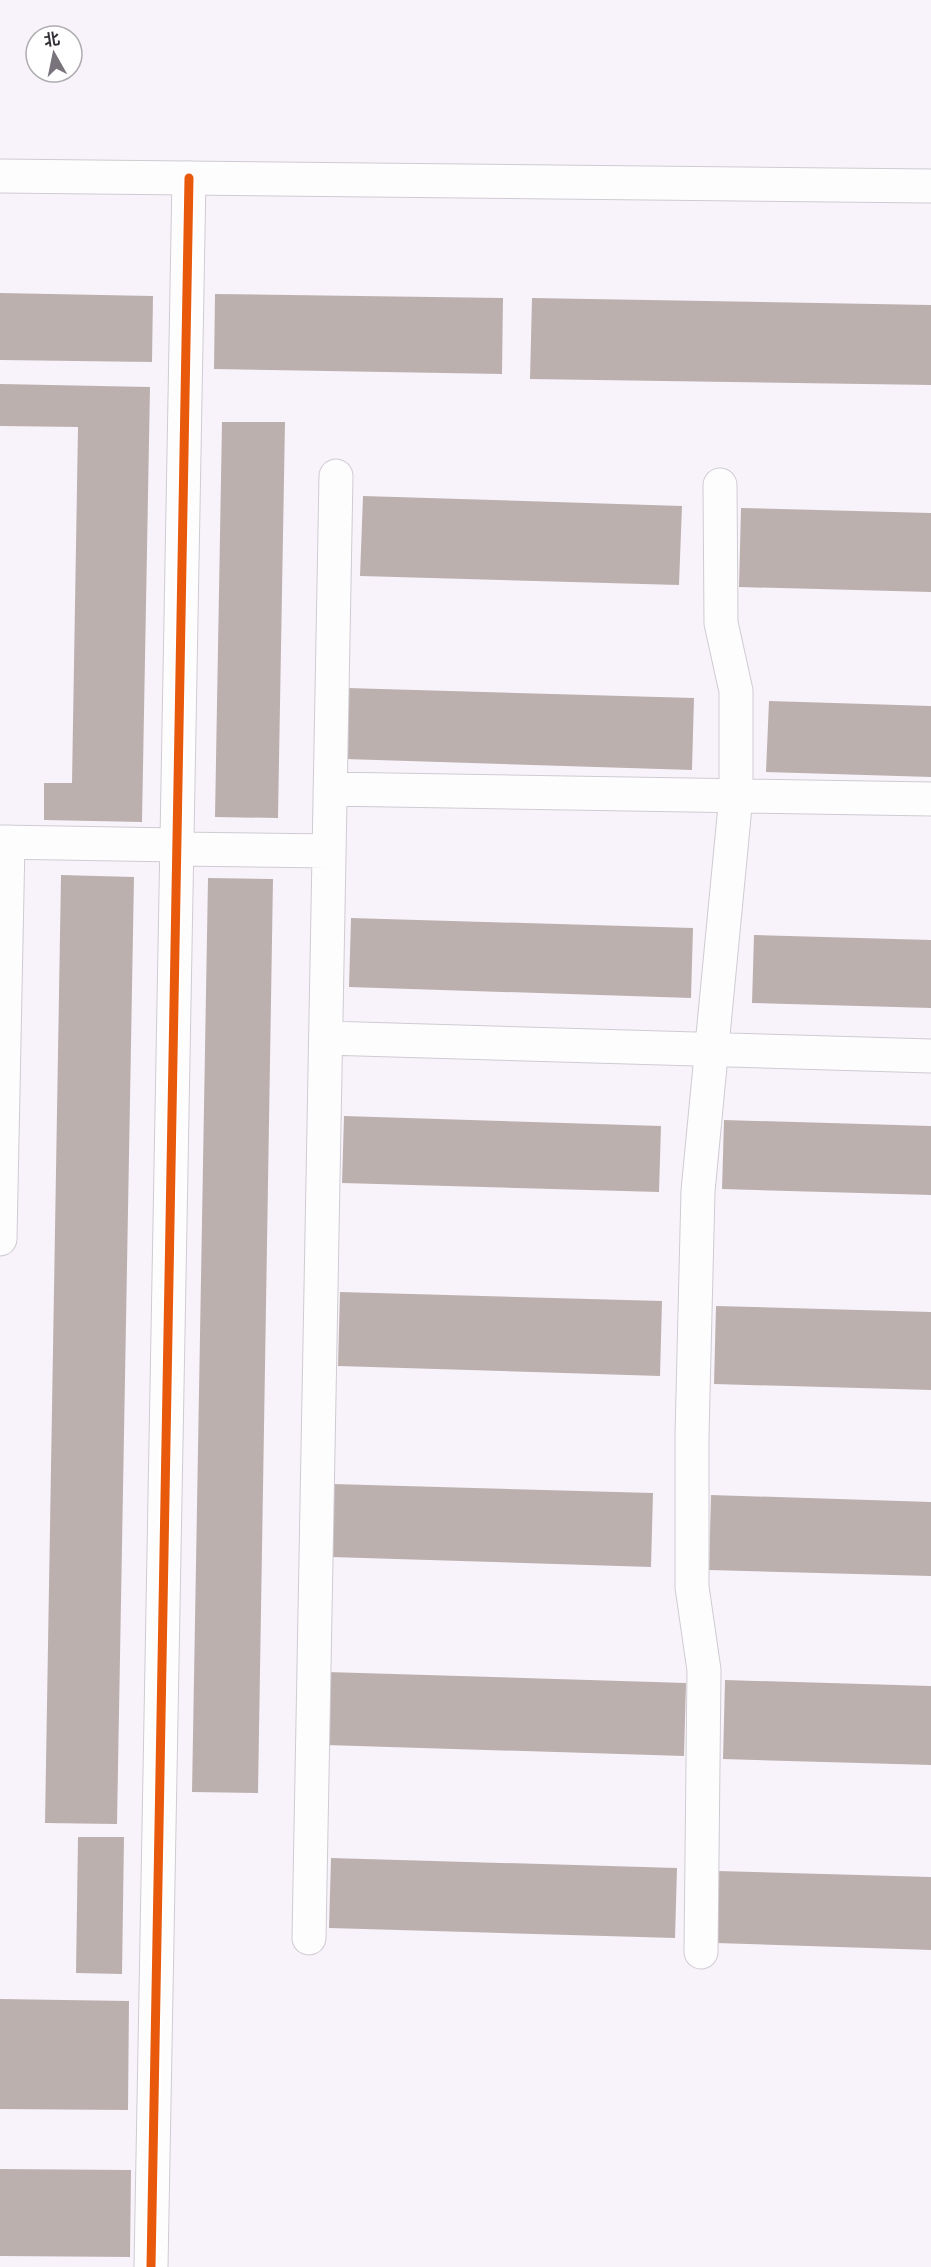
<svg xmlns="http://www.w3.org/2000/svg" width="931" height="2267" viewBox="0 0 931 2267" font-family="'Archivo Narrow','Noto Sans SC',sans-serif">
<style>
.building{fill:#bcb0af}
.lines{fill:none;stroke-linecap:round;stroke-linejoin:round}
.minor-casing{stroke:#cfcbd2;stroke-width:35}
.major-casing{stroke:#cfcbd2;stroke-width:35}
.minor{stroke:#fefdfe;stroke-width:33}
.major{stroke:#fefdfe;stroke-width:33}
.cycleway-casing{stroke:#fff;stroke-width:13}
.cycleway{stroke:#e8590c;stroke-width:9}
</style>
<rect width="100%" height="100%" fill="#f8f3fa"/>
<path class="building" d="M0,293L153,296L152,362L0,360Z
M215,294L503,298L502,374L214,369Z
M532,298L931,305V385L530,379Z
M0,384L150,387L142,822L44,820V783H72L78,427L0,426Z
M222,422H285L278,818L215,817Z
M363,496L682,506L679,585L360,576Z
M741,508L931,513V592L739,587Z
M347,688L694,698L692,770L345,759Z
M769,701L931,706V777L766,772Z
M61,875L134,877L117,1824L45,1823Z
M208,878L273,879L258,1793L192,1792Z
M351,918L693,928L691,998L349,987Z
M754,935L931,940V1008L752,1003Z
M344,1116L661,1126L659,1192L342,1183Z
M724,1120L931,1126V1195L722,1189Z
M340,1292L662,1301L660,1376L338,1366Z
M716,1306L931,1312V1390L714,1384Z
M333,1484L653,1493L651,1567L331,1557Z
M711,1495L931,1502V1576L709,1570Z
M327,1672L686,1683L684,1756L325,1745Z
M725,1680L931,1686V1765L723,1759Z
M78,1837H124L122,1974L76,1973Z
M331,1858L677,1868L675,1938L329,1928Z
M718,1871L931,1877V1950L716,1943Z
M0,1999L129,2001L128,2110L0,2109Z
M0,2169L131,2170L130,2257L0,2256Z"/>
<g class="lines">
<defs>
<path id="minor" d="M330,789L931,799
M0,842L177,845
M177,849L329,851
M326,1038L931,1056
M0,1239L8,842
M309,1938L336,476
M701,1952L704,1670L692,1587V1435L698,1191L736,796V691L721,623L720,485
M151,2267L189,178"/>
<path id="major" d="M0,176L931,186"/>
</defs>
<use href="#minor" class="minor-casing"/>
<use href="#major" class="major-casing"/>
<use href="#minor" class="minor"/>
<use href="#major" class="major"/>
<defs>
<path id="cycleway" d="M151,2267L189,178"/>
</defs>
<use href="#cycleway" class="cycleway-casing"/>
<use href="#cycleway" class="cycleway"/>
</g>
<g transform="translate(54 54) rotate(351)"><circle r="28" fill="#ffffff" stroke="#aeacaf" stroke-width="1.5"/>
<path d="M0-4.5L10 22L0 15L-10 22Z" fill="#79747b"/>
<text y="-9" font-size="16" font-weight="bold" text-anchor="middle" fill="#342f37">北</text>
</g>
</svg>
